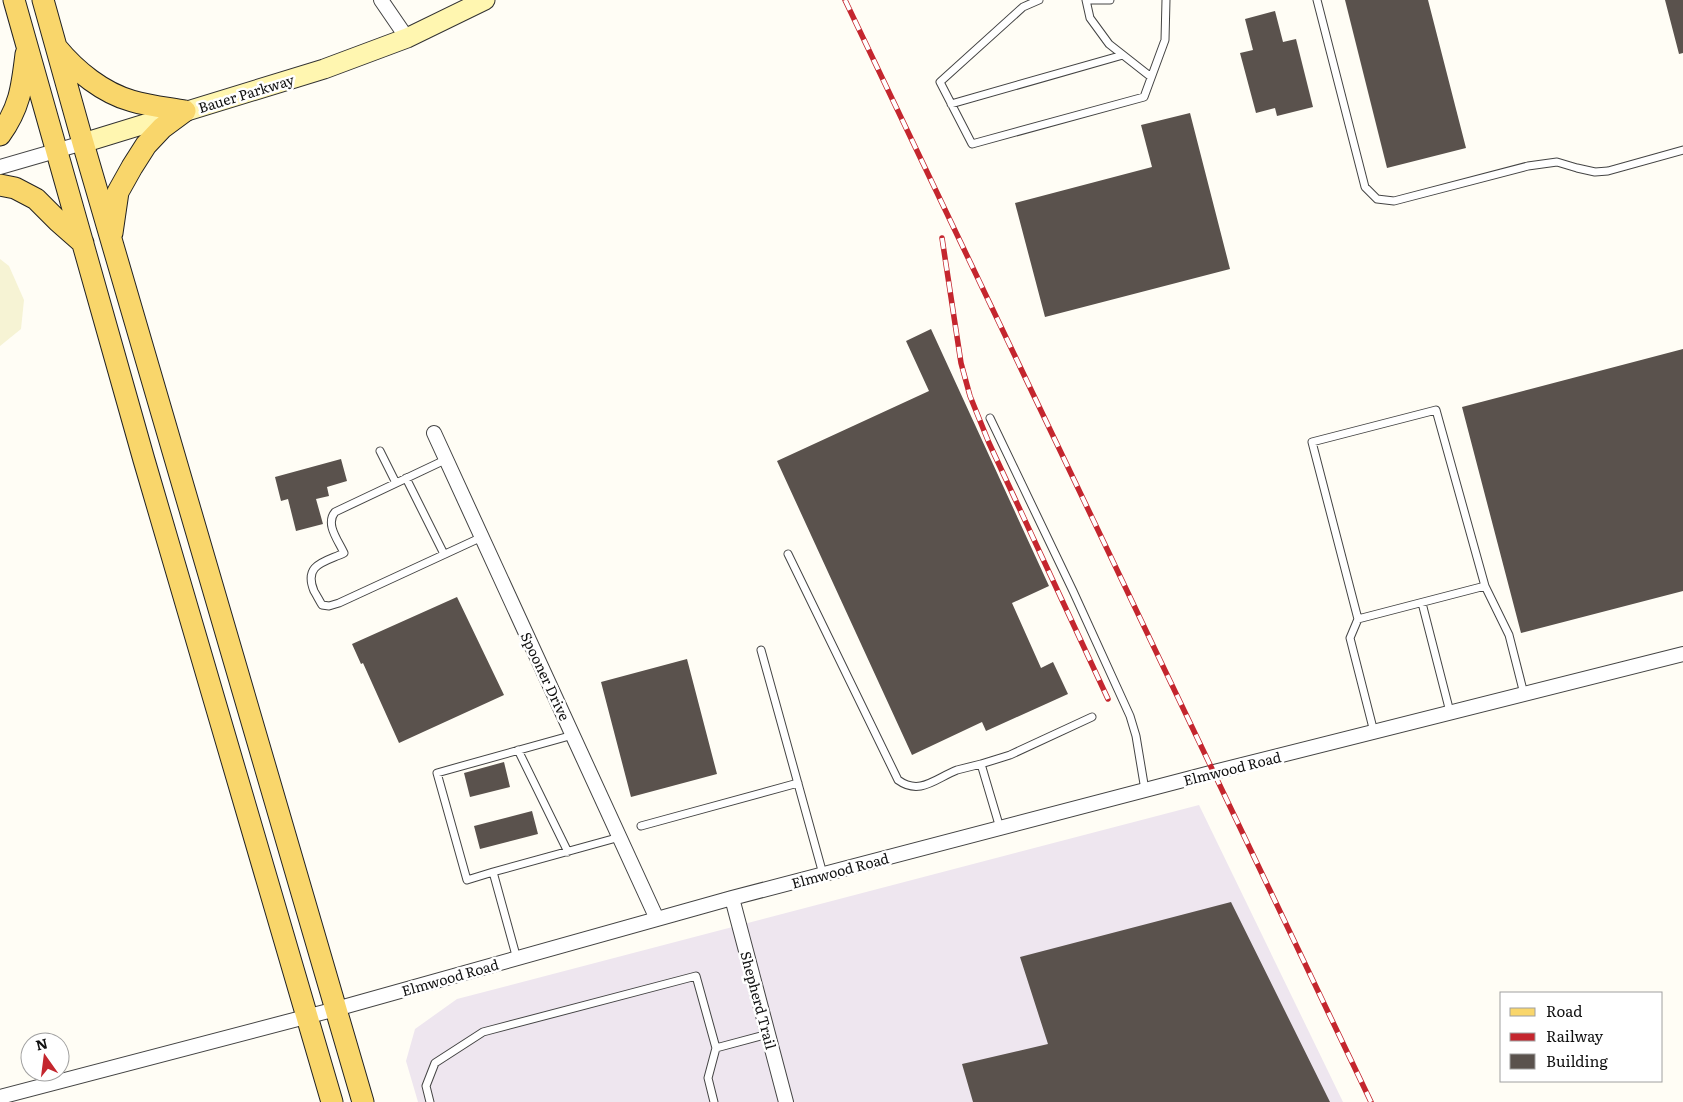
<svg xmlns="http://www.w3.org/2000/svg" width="1683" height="1102" viewBox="0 0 1683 1102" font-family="Literata,serif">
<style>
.industrial{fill:#eee6ef}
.farmland{fill:#f6f3d4}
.building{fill:#5a524d}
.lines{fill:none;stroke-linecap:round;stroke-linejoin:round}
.service-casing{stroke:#444;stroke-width:9}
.minor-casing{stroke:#444;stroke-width:16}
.secondary-casing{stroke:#333;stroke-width:21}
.primary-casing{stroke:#222;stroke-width:23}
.service{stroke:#fff;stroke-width:7}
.minor{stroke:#fff;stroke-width:14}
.secondary{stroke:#fff6b0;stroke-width:19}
.primary{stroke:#f9d66b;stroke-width:21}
.rail-casing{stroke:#c4262e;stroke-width:5.5}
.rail{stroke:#fff;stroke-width:4;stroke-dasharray:11;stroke-linecap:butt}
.labels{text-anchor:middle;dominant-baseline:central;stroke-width:5;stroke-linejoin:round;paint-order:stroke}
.street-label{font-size:14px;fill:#111;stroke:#fff}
</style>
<rect width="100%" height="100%" fill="#fffdf5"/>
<path class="industrial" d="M1199,805L1343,1102H418L406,1061L415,1029L457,999Z"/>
<path class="farmland" d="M0,259L9,266L24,300L21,329L0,346Z"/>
<path class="building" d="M1345,0H1428L1466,148L1387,168Z
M1665,0H1683V53L1679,54Z
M1275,11L1283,42L1296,39L1313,107L1277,116L1275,108L1256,113L1240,53L1253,50L1245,19Z
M1190,113L1230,269L1045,317L1015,203L1152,167L1141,125Z
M931,329L1049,586L1012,603L1041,668L1053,662L1068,694L986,731L982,722L912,755L777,461L929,391L906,341Z
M1683,349V591L1521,633L1462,407Z
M341,459L347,481L327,487L329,496L316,499L323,524L296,531L288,499L281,501L275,477Z
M457,597L504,695L399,743L363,663L361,664L352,644Z
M687,659L717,774L631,797L601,682Z
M504,762L510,787L470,797L464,773Z
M532,811L538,834L480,849L474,826Z
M1231,902L1330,1102H973L962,1064L1048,1044L1020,957Z"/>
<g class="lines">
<defs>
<path id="service" d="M1039,0L1023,7L940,82L972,144L1144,97L1165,40L1166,0
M1086,0L1090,18L1109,44L1151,77
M1087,0H1110
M1317,0L1365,187L1377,199L1394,201L1528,166L1557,162L1577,168L1595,172L1608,171L1683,150
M951,104L1123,55
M990,418L1073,591L1130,716L1136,736L1145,790
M380,451L396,483
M447,459L335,512C325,524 338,540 344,553C325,562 303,564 314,591C317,596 319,600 322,605L329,606L339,603L482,537
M406,478L444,554
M788,554L898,780C920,796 936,778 957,770C965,768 973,766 981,764L1000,828
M1422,603L1450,712
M1358,619L1485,586
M761,650L823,874
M1374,732L1350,638L1358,619L1312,442L1436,410L1485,586L1509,635L1524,694
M518,750L568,852
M981,764L1010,755L1092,717
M641,826L798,783
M493,872L467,880L437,773L573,735
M517,959L493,872L620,837
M716,1048L768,1034
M430,1102L426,1086L435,1063L483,1032L696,976L716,1048L708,1078L714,1102"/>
<path id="minor" d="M381,0L407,38
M0,167L83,143
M434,433L657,919
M732,898L786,1102
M0,1097L336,1009L732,898L1214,772L1683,654"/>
<path id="secondary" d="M83,143L324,69L407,38L485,0"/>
<path id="primary" d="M14,0L144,460L332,1102
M43,0L83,143L363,1102
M57,48C76,71 103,93 132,101C149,106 168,108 185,111
M0,135C20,107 22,87 26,54
M0,185L15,188L36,199L58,221L83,243
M112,233L118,192L132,167L146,145L162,128L185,111"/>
</defs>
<use href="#service" class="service-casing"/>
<use href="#minor" class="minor-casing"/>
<use href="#secondary" class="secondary-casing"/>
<use href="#primary" class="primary-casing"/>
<use href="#service" class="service"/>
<use href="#minor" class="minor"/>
<use href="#secondary" class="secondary"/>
<use href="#primary" class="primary"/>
<defs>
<path id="rail" d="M845,0L1371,1102
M942,238L961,363L970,396L989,443L1108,699"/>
</defs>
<use href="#rail" class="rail-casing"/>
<use href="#rail" class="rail"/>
</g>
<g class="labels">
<g class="street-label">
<text transform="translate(246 93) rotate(-17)">Bauer Parkway</text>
<text transform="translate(546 676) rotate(65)">Spooner Drive</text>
<text transform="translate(1232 768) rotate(-14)">Elmwood Road</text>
<text transform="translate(840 870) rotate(-15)">Elmwood Road</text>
<text transform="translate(450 977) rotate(-16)">Elmwood Road</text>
<text transform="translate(759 1000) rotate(75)">Shepherd Trail</text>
</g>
</g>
<rect x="1500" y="992" width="162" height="90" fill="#ffffff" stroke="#a0a0a0"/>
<rect x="1510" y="1008" width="25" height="8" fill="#f9d66b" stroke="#a0a0a0"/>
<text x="1546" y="1017" font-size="15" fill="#111111">Road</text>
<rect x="1510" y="1033" width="25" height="8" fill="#c4262e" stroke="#a0a0a0"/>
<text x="1546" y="1042" font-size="15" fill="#111111">Railway</text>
<rect x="1510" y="1054" width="25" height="15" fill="#5a524d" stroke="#a0a0a0"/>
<text x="1546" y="1067" font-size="15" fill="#111111">Building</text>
<g transform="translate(45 1057) rotate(346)"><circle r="24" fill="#ffffff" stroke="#a0a0a0"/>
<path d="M0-4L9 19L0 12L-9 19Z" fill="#c4262e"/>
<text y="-8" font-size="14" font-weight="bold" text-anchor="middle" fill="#111111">N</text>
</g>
</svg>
